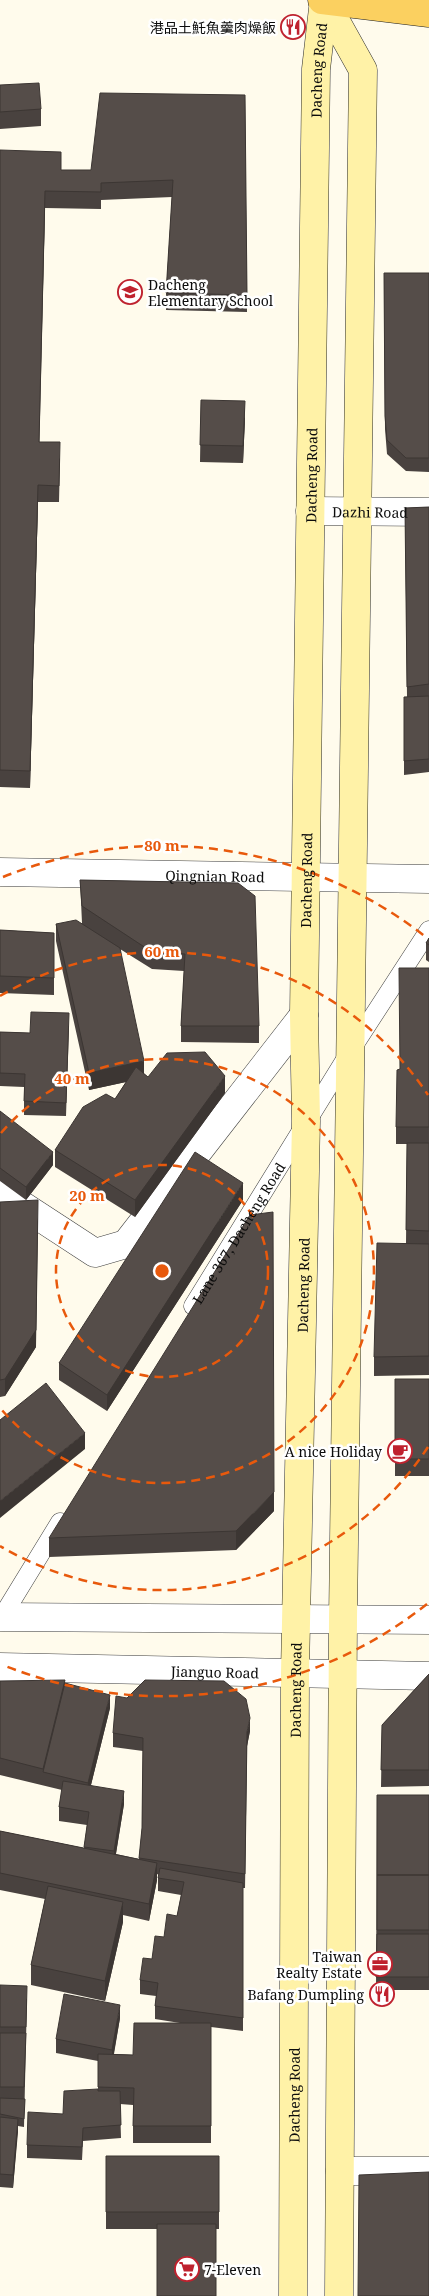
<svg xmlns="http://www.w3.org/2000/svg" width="429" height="2296" viewBox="0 0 429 2296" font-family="'Noto Serif','Noto Sans TC',serif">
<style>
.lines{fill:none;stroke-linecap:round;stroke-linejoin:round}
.service-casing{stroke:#3f3f3f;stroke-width:19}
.minor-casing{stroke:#3f3f3f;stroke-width:29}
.tertiary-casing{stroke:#3f3f3f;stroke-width:29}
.secondary-casing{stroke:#2e2e2e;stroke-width:29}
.primary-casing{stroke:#1d1d1d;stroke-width:29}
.service{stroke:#fff;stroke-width:18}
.minor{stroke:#fff;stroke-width:28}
.tertiary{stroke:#fff;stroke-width:28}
.secondary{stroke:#fff2a7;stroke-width:28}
.primary{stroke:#fbd060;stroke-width:28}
.wall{fill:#49423f}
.shaded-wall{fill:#3c3633}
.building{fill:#554d49;stroke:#3c3633}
.ring{fill:none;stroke:#e8590c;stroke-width:2.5;stroke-dasharray:9 6}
.labels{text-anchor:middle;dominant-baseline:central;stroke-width:5;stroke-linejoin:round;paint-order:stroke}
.poi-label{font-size:14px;fill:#0c0c0c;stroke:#fff;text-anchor:end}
.street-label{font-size:14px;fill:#0c0c0c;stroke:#fff}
.centre{fill:#e8590c;stroke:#fff;stroke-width:2.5}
.ring-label{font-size:15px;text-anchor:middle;font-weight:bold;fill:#e8590c;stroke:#fff;stroke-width:5;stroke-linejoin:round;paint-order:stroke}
</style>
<rect width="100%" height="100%" fill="#fffbec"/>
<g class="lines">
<defs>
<g id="service">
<path id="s1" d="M193,1306L351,1050L429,930"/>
<path d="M0,1620L60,1522"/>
</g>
<g id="minor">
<path id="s2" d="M310,511L429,512"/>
<path id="s3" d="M0,872L429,879"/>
<path d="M0,1191L95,1253L126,1244L304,1015"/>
<path d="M340,2171H429"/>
</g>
<g id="tertiary">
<path d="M0,1617L429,1620"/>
<path id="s4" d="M0,1667L429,1676"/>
</g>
<g id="secondary">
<path d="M324,0L363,70L343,1619L339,2296"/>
<path id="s5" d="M293,2296L295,1673L306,1121L304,1015L316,69L324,0"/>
</g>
<path id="primary" d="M322,0L429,13"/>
</defs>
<use href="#service" class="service-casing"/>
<use href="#minor" class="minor-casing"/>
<use href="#tertiary" class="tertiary-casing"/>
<use href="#secondary" class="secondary-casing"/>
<use href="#primary" class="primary-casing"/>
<use href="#service" class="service"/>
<use href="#minor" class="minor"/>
<use href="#tertiary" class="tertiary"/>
<use href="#secondary" class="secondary"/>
<use href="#primary" class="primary"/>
</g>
<path class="wall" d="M0,85L41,109V126L0,129Z
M245,95L247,312L166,310V293L172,197L101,200V209L45,208L39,442L60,459L59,502H38L30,788L0,787V150L61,170H91Z
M384,273H429V472L406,471L387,454L385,429Z
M201,400L245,418L243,463L200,462Z
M429,507V772L404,775V697H407L405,508Z
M80,880L238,883L259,1026V1043L181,1042V1026L184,971L152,969L120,949L144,1074L148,1077L225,1093L135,1217L55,1167V1150L115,1099L126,1082L89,1090L56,941V924L82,923Z
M0,930L54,933V995L0,993Z
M429,938V962L426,960V943Z
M429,968V1375L374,1376V1357L406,1243L407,1144H396V1127L400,1069Z
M69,1026L66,1116L24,1115V1087L0,1086V1032L30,1033Z
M0,1111L53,1165L26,1200L0,1181Z
M243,1200L107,1411L59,1380V1363Z
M0,1202L36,1347L5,1396L0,1397Z
M395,1379H429V1476H395Z
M274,1511L236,1550L49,1557V1538Z
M429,1674V1786L381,1787L382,1725Z
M0,1681L65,1683L110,1708L91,1785L124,1804L116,1854L139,1859L142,1828L143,1751L113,1747V1733L250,1731L247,1746L245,1888H243V2031L211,2027V2143H133V2105L120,2104L121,2138L83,2141L82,2160L27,2158V2145L63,2114L98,2089V2061L56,2053V2039L120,2018L114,2054L133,2055L180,2023L155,2019V2006L156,1996L140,1994V1980L164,1937L177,1916L181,1895L158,1891V1878L159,1875L157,1874V1880L149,1921L123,1915V1922L105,2001L31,1985V1965L45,1899L0,1890V1831L84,1848L87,1825L59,1821V1807L62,1790L0,1775Z
M377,1795H429V1990H376Z
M0,1985L27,1999L26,2040L24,2127L18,2126L13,2188L0,2187Z
M106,2156H219V2229H106Z"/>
<path class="shaded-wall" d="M45,191V208L39,459V442Z
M245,401V418L243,463V446Z
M38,485V502L30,788V771Z
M144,1061V1078L89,1090V1073Z
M225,1076V1093L135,1217V1200Z
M53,1152V1165L26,1200V1187Z
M243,1183V1200L107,1411V1395Z
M38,1217L36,1347L5,1396V1379Z
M85,1433V1449L0,1518V1501Z
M274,1492V1511L236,1550V1531Z
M65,1680V1697L43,1772V1769Z
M110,1695V1708L88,1797V1783Z
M250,1718V1731L247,1746L245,1888L247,1732Z
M124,1791V1804L114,1865V1851Z
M157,1863V1880L149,1921V1904Z
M123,1902V1922L105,2001V1981Z
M120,2005V2018L112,2063V2050Z
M18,2119V2132L13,2188V2175Z"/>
<path class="building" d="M39,83L41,109L0,112V85Z
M100,93L245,95L247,295L166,293L173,180L101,183V192L45,191L39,442H60L59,486L38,485L30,771L0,770V150L61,152V170H91Z
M384,273H429V458H406L387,440L385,416Z
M201,400L245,401L243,446L200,445Z
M429,507V684L407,687L405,508Z
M429,696V759L404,761V697Z
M80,880L238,883L255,896L259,1026H181L185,954L152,952L82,906Z
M76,920L120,948L144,1061L89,1073L56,924Z
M0,930L54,933V978L0,976Z
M429,938V945L426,943Z
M399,968H429V1127H396L397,1070L400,1069Z
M31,1012L69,1013L66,1103L24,1101L25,1074L0,1073V1032L30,1033Z
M205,1052L225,1076L135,1200L55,1150L83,1107L106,1094L115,1099L136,1067L148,1077L167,1053Z
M0,1111L53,1152L26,1187L0,1168Z
M407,1143H429V1231L406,1230Z
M195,1152L243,1183L107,1395L59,1363Z
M38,1200L36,1330L5,1379L0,1380V1202Z
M273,1212L274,1492L236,1531L49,1538L250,1215Z
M377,1243L429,1244V1356L374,1357Z
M395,1379H429V1459H395Z
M46,1383L85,1433L0,1501V1420Z
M429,1674V1770H381L382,1725Z
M65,1680L43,1769L0,1758V1681Z
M145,1680L224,1681L246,1699L250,1718L247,1732L245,1874L139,1858L142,1828L143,1738L113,1733L116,1696L127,1698Z
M65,1683L110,1695L88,1783L43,1772Z
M63,1781L124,1791L114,1851L84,1847L89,1812L59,1807Z
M377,1795H429V1875H377Z
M0,1831L157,1863L149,1904L0,1873Z
M160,1868L243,1883V2018L155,2006L158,1983L140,1980L143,1958L152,1959L155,1936L164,1937L167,1914L177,1916L184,1882L158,1878Z
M377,1875H429V1930H377Z
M48,1886L123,1902L105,1981L31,1965Z
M377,1934H429V1977H376Z
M0,1985L27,1986L26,2027H0Z
M64,1994L120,2005L112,2050L56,2039Z
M134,2023H211V2126H133L134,2088L98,2087V2054L133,2055Z
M0,2033H26L24,2087H0Z
M98,2089V2091H120L121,2125L83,2128L82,2147L27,2145L28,2112L63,2114L64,2091Z
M0,2098L25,2099L24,2119L0,2114Z
M0,2117L18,2119L13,2175L0,2174Z
M106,2156H219V2212H106Z
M429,2172V2296H358L359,2175Z
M157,2224H216V2296H157Z"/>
<g class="ring">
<circle cx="162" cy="1271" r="106"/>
<path d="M1 1133A212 212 0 1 1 1 1409"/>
<path d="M428 1447A319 319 0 0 1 0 1546M0 996A319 319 0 0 1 428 1095"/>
<path d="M427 1604A425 425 0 0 1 3 1665M3 877A425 425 0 0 1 427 938"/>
</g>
<defs>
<symbol id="restaurant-ring" viewBox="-11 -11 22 22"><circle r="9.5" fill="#fff" stroke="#bf222f" stroke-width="1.5"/><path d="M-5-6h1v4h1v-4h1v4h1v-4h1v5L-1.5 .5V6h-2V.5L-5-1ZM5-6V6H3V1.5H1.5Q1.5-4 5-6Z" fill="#bf222f"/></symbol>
<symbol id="school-ring" viewBox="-11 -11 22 22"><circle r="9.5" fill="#fff" stroke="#bf222f" stroke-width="1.5"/><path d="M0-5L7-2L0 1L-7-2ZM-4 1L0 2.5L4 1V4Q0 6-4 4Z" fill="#bf222f"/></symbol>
<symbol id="cafe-ring" viewBox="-11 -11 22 22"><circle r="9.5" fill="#fff" stroke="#bf222f" stroke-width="1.5"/><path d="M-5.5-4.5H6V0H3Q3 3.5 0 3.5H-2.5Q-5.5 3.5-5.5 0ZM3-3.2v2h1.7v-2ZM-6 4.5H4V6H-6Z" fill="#bf222f"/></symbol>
<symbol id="office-ring" viewBox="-11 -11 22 22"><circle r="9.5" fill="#fff" stroke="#bf222f" stroke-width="1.5"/><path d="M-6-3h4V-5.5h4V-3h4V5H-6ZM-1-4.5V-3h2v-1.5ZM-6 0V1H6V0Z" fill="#bf222f"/></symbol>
<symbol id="supermarket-ring" viewBox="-11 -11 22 22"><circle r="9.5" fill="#fff" stroke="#bf222f" stroke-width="1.5"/><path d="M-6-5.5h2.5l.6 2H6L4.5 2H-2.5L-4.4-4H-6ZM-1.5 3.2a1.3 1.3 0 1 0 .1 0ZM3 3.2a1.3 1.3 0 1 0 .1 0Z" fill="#bf222f"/></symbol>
</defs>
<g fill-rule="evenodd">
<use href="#restaurant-ring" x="279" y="13" width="28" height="28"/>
<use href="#school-ring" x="116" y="278" width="28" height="28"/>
<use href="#cafe-ring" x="386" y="1437" width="28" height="28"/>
<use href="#office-ring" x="366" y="1950" width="28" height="28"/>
<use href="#restaurant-ring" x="368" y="1980" width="28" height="28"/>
<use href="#supermarket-ring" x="173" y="2255" width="28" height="28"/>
</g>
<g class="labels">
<g class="poi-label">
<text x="276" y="27">港品土魠魚羹肉燥飯</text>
<text x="148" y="284" text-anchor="start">Dacheng<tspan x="148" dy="16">Elementary School</tspan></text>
<text x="382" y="1451">A nice Holiday</text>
<text x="362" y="1956">Taiwan<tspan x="362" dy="16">Realty Estate</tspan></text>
<text x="364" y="1994">Bafang Dumpling</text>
<text x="204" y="2269" text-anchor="start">7-Eleven</text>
</g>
<g class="street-label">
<text stroke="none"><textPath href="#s5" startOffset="2226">Dacheng Road</textPath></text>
<text stroke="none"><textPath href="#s5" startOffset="1821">Dacheng Road</textPath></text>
<text stroke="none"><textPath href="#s2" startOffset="60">Dazhi Road</textPath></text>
<text stroke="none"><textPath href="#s3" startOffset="215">Qingnian Road</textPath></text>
<text stroke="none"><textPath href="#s5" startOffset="1416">Dacheng Road</textPath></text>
<text stroke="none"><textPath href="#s1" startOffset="86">Lane 367, Dacheng Road</textPath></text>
<text stroke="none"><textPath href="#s5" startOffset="1011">Dacheng Road</textPath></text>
<text stroke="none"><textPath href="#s4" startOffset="215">Jianguo Road</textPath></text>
<text stroke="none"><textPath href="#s5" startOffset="606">Dacheng Road</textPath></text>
<text stroke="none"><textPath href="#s5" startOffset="201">Dacheng Road</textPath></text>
</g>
</g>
<circle cx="162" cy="1271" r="8" class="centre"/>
<g class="ring-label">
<text x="162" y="851">80 m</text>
<text x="162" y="957">60 m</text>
<text x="72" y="1084">40 m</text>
<text x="87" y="1201">20 m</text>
</g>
</svg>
